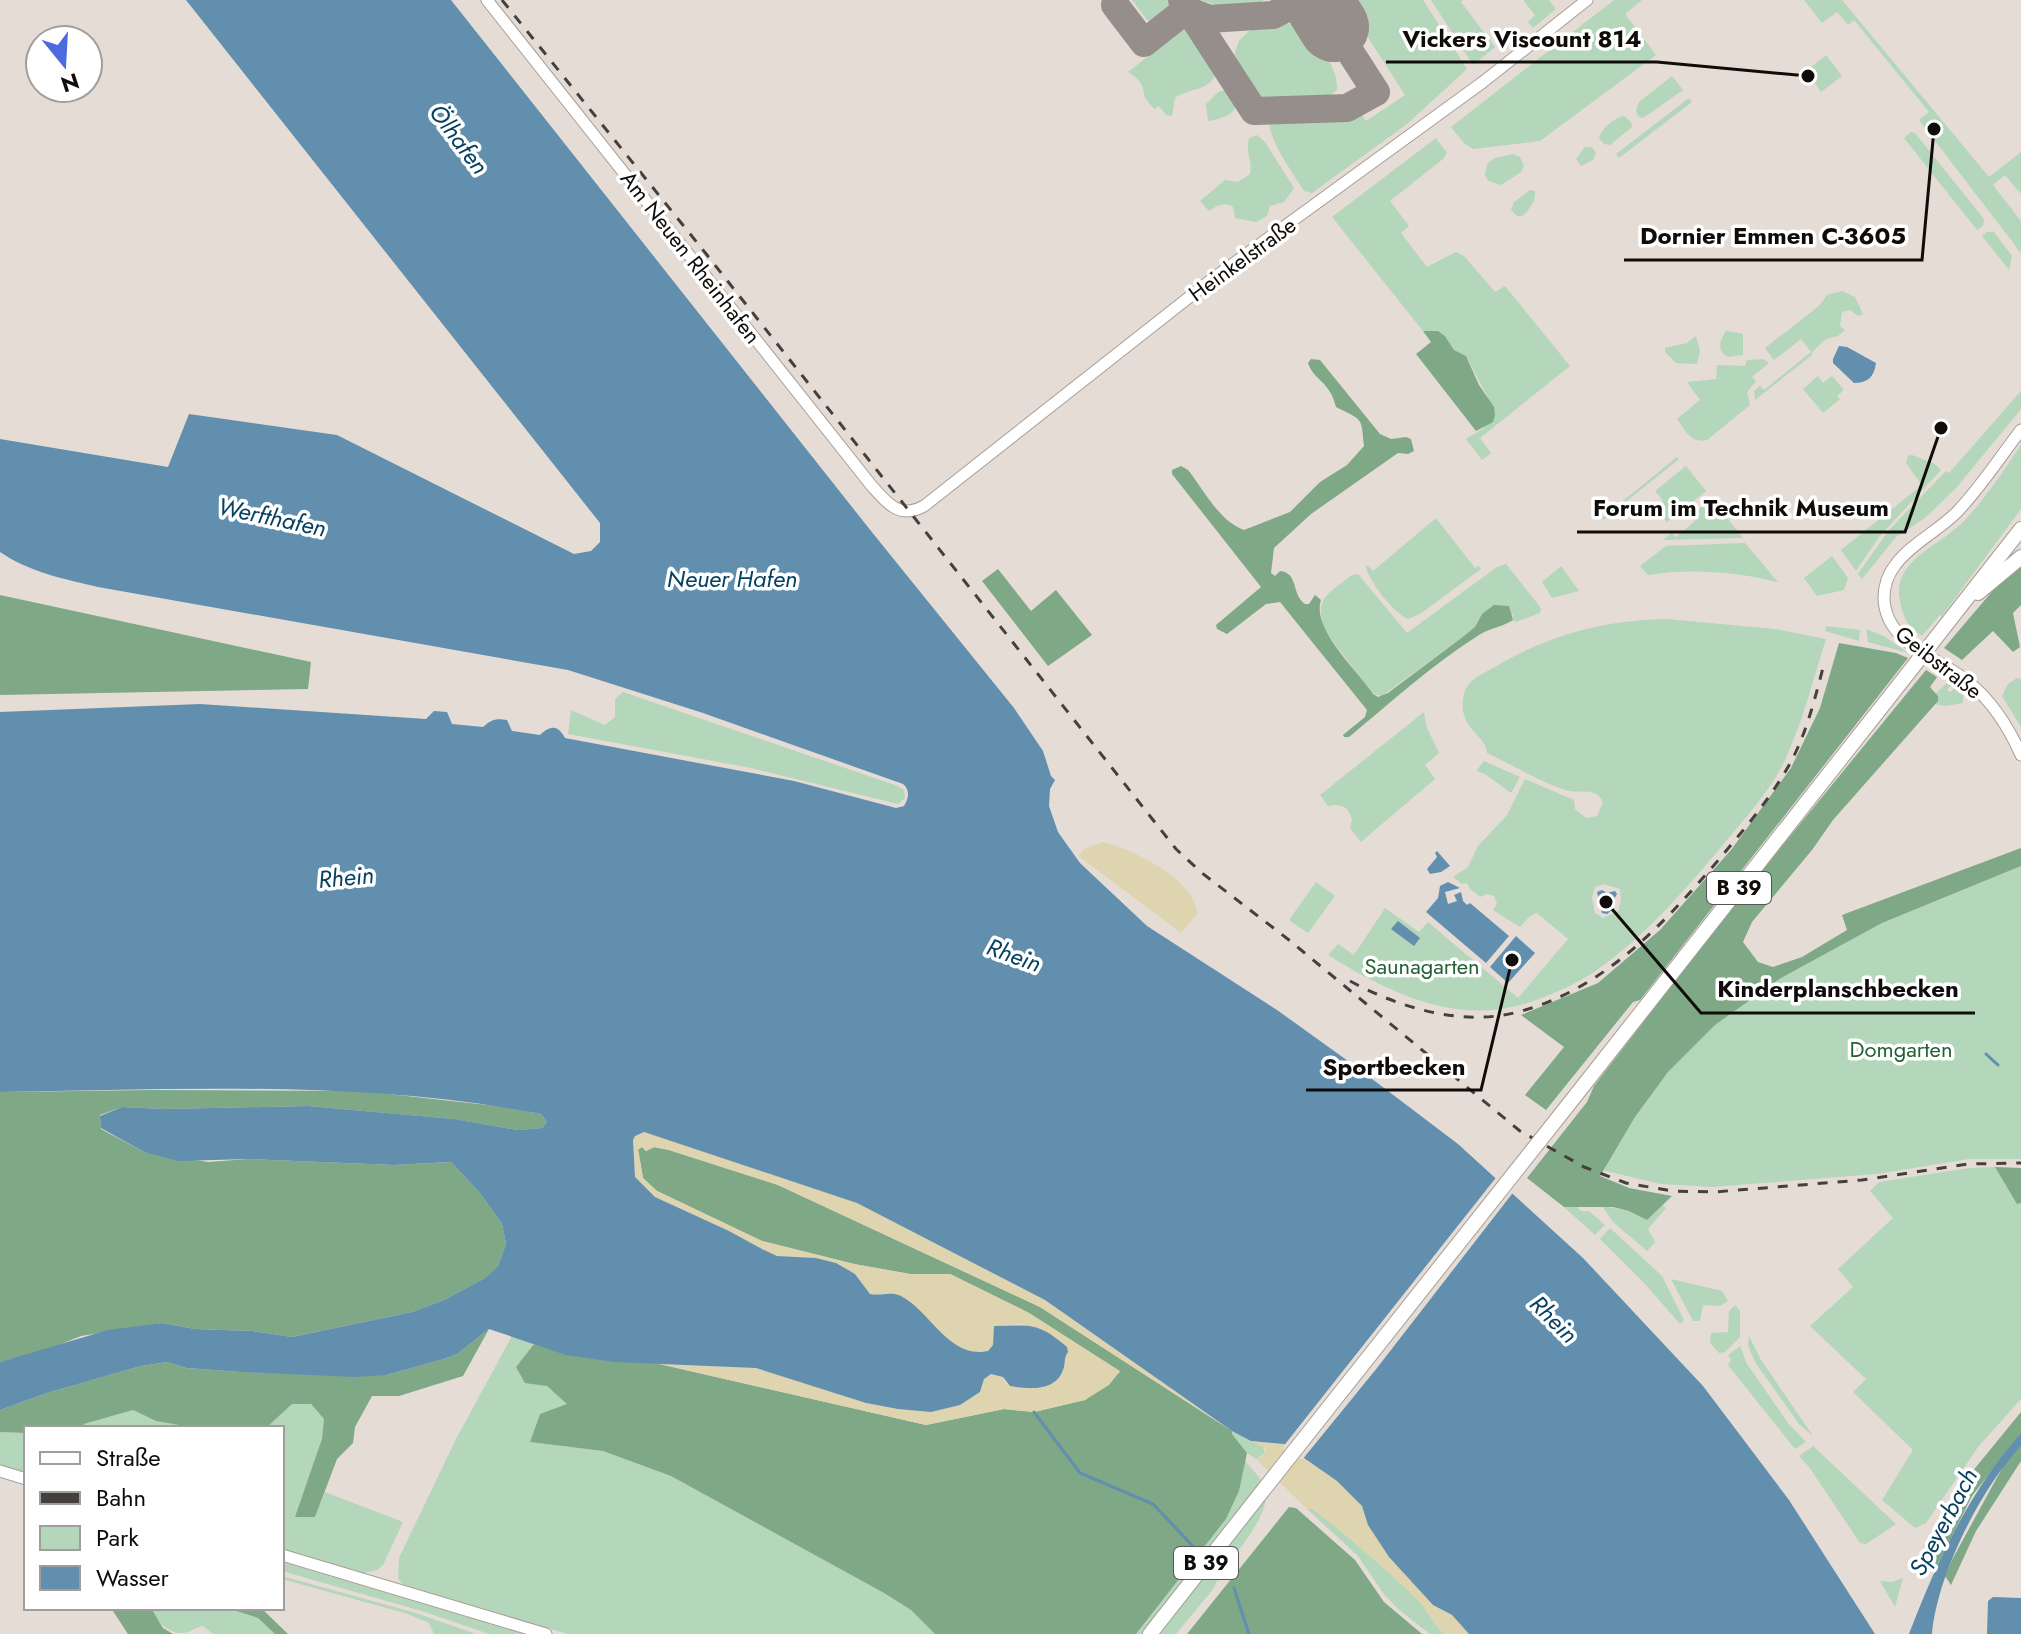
<svg xmlns="http://www.w3.org/2000/svg" width="2021" height="1634" viewBox="0 0 2021 1634" font-family="Jost,sans-serif">
<style>
.green{fill:#b4d6ba;fill-rule:evenodd}
.forest{fill:#7ea886}
.sand{fill:#ded5b0}
.water{fill:#628fae}
.pier{fill:#e5dcd6}
.lines{fill:none;stroke-linecap:round;stroke-linejoin:round}
.stream{stroke:#628fae;stroke-width:3}
.taxiway{stroke:#958e8a;stroke-width:28}
.runway{stroke:#958e8a;stroke-width:70}
.minor-casing{stroke:#a69e98;stroke-width:13}
.major-casing{stroke:#a69e98;stroke-width:16}
.minor{stroke:#fff;stroke-width:11}
.major{stroke:#fff;stroke-width:14}
.rail{stroke:#45403d;stroke-width:3;stroke-dasharray:10 10;stroke-linecap:butt}
.major-bridge-casing{stroke:#a69e98;stroke-width:16;stroke-linecap:butt}
.major-bridge{stroke:#fff;stroke-width:14}
.labels{text-anchor:middle;dominant-baseline:central;stroke-width:7;stroke-linejoin:round;paint-order:stroke}
.shield{fill:#fff;stroke:#575554;stroke-width:2}
.shield-label{font-size:20px;font-weight:bold;fill:#0f0c0a}
.street-label{font-size:22px;fill:#0f0c0a;stroke:#fff}
.park-label{font-size:22px;fill:#236134;stroke:#fff}
.water-label{font-size:24px;font-style:italic;fill:#064161;stroke:#fff}
.leader{fill:none;stroke:#0f0c0a;stroke-width:3}
.callout-dot{fill:#0f0c0a;stroke:#fff;stroke-width:3}
.callout-label{font-size:24px;text-anchor:middle;font-weight:bold;fill:#0f0c0a;stroke:#fff;stroke-width:7;stroke-linejoin:round;paint-order:stroke}
</style>
<rect width="100%" height="100%" fill="#e5dcd6"/>
<path class="green" d="M1132,0H1171L1169,9L1162,17L1148,21Z
M1201,0H1264C1246,11 1220,8 1201,0Z
M1344,0H1423L1467,69L1407,124L1312,193L1304,191C1295,176 1267,138 1270,122L1282,117L1360,112L1366,121L1405,95Z
M1431,0H1463L1461,2L1495,47L1473,65Z
M1523,0H1549L1556,9L1533,28L1528,22L1535,15Z
M1614,0H1642L1625,14L1656,55L1540,141L1473,149L1464,143L1451,127Z
M1804,0H1842L1989,177L2021,152V194L2005,175L1993,185L2021,221V253L1919,120L1929,112L1854,20L1848,25L1837,12L1822,23Z
M1284,23C1309,26 1339,65 1337,90L1323,102L1285,104L1265,100L1251,89L1236,63L1235,52L1239,41L1254,26Z
M1179,27L1194,33L1217,70C1212,92 1190,87 1175,98L1172,116L1166,115L1159,106L1154,109L1145,98C1143,85 1140,79 1128,72L1156,50L1167,34Z
M1826,55L1842,76L1821,92L1807,71Z
M1672,76L1683,90L1643,118L1638,116L1636,110L1639,102Z
M1228,89L1238,101C1236,115 1221,119 1208,121L1206,104L1218,92Z
M1689,98L1692,102L1619,158L1616,154Z
M1624,116L1631,122L1632,127L1610,145L1604,144L1599,138C1602,128 1614,118 1624,116Z
M1911,132L1915,133L1984,219L1983,226L1977,230L1904,138Z
M1257,135L1265,142L1294,188L1284,202L1270,206L1267,216L1256,222L1235,218L1233,207C1225,201 1216,206 1209,211L1200,201L1225,180L1238,182L1250,174C1253,160 1245,155 1249,138Z
M1436,138L1447,153L1443,159L1390,201L1409,226L1401,233L1427,267L1456,252L1464,256L1495,292L1505,286L1570,366L1480,438L1491,453L1482,460L1466,439L1484,428L1487,396L1466,356L1454,350L1445,336L1438,331H1423L1332,217Z
M1585,147H1592L1596,153L1593,160L1581,166L1576,159Z
M1513,154L1520,157L1524,166L1521,172L1501,185L1488,181L1485,175L1487,164L1495,158Z
M1530,190L1535,191C1536,201 1530,209 1522,216H1517L1511,210L1514,202Z
M1987,232H1994L2012,256L2009,270L1982,236Z
M1842,291L1855,297L1863,314L1858,316L1850,310L1842,312L1840,326L1845,330L1838,336L1826,339L1812,352V355L1755,400L1754,391L1760,386L1764,390L1811,352L1801,339L1774,360L1765,348L1819,306L1827,295Z
M1726,331L1743,334V355L1728,357C1716,350 1720,341 1726,331Z
M1696,336L1700,351L1697,364L1676,363L1665,352V348L1687,343Z
M1763,359L1769,363L1752,377L1756,381L1747,392L1750,405L1707,440C1691,444 1685,430 1677,419L1700,400L1687,382L1716,379L1717,365L1745,366L1747,360Z
M1818,376L1823,383L1832,376L1844,390L1837,396L1840,399L1823,413L1803,389Z
M2021,391V409L1957,487L1925,518L1896,537L1862,579L1858,574L1889,530L1946,471L1949,473Z
M2021,445V509L1942,616L1940,615L1922,636C1907,626 1904,619 1900,601C1891,560 1941,546 1965,520C1986,498 2004,470 2021,445Z
M1912,455L1935,464L1941,470L1879,537L1856,571L1841,550L1922,485L1906,463L1908,456Z
M1677,457L1679,459L1603,520L1602,518Z
M1686,466L1706,491L1667,522L1655,507L1663,501L1655,491Z
M1712,499L1743,538L1663,540L1671,533L1676,537L1695,521L1691,515Z
M1436,518L1475,568L1479,566L1481,569L1420,614L1408,619C1393,612 1370,583 1366,567L1367,565L1373,571Z
M1745,543L1778,582C1736,572 1691,568 1648,575L1640,566L1666,546Z
M1832,556L1848,578L1844,590L1817,596L1804,578Z
M1506,564L1541,608L1540,613L1516,622L1513,620V614L1478,620L1475,627L1460,639L1382,696L1373,694L1325,631C1313,598 1328,594 1352,575L1358,574L1407,633L1497,567Z
M1561,566L1579,591L1552,598L1542,582Z
M1667,619L1775,629L1826,639C1813,680 1803,721 1785,760C1772,788 1751,811 1732,834C1691,883 1647,936 1594,972C1573,986 1541,1000 1516,1006C1448,1023 1383,989 1328,955L1338,944L1354,955L1385,908L1419,932L1428,922L1518,998L1568,939L1537,913L1530,916L1520,927L1493,910L1497,904L1494,896L1487,894L1480,897L1470,889L1467,883L1462,884L1453,877L1468,867L1478,846L1507,815L1525,779L1574,800L1575,809L1586,818L1597,816L1603,802C1594,786 1583,794 1569,791C1548,786 1509,763 1487,753C1487,734 1456,730 1464,694C1468,679 1483,674 1495,667C1548,635 1605,620 1667,619ZM1603,884L1620,889L1621,900L1618,911L1603,918L1595,913L1592,898L1595,887Z
M1826,626L1860,630L1859,641L1825,631Z
M1866,629L1884,636L1908,653L1868,642Z
M2017,678L2021,679V727L2002,696L2008,684Z
M1947,683L1951,685L1947,690L1951,692L1955,687L1963,694V703L1946,706L1933,704L1938,701L1936,693Z
M623,692L898,786L904,790L905,798L898,804L751,768L568,734L571,710L605,725L615,717V699Z
M1424,712L1427,728L1439,753L1425,765L1435,779L1361,842L1350,828L1352,820C1349,807 1341,803 1328,806L1320,795Z
M1484,761L1520,777L1511,793L1485,774L1479,772L1477,770Z
M2021,866V1159H1969L1877,1174L1712,1187L1660,1184L1602,1170L1635,1117L1668,1072L1715,1025L1781,978L1882,923Z
M1316,882L1335,896L1308,933L1289,920Z
M1995,1167L2012,1195L2021,1192V1399L1978,1447L1926,1523L1915,1528L1882,1500L1913,1450L1853,1392L1866,1379L1810,1326L1853,1287L1838,1269L1893,1218L1870,1191L1879,1182L1969,1168Z
M1663,1205L1666,1208L1648,1229L1655,1242L1647,1251L1613,1222L1602,1206L1630,1211L1647,1220Z
M1564,1207H1577L1581,1211H1589L1605,1225L1595,1235Z
M1610,1228L1662,1276L1684,1320L1680,1324L1645,1284L1600,1239Z
M1671,1279L1722,1291L1728,1301L1720,1306L1703,1305L1700,1321H1693Z
M1735,1305L1740,1311V1337L1725,1352L1719,1353L1710,1343L1711,1333L1728,1332L1729,1311Z
M512,1336L534,1344L516,1367L547,1386L568,1404L540,1414L530,1442L603,1451L671,1476L884,1593L911,1610L935,1634H568L410,1588L402,1584L398,1578L399,1558L456,1439Z
M1749,1336L1761,1360L1813,1436L1799,1424L1755,1362L1748,1345Z
M1740,1346L1747,1364L1788,1423L1806,1442L1795,1449L1728,1365L1731,1360L1728,1355Z
M292,1404H311L324,1419L315,1517L325,1492L403,1522L383,1565L377,1570L360,1574L282,1549V1428H266Z
M133,1410L156,1421L225,1428H81L84,1424Z
M1232,1431L1263,1447L1265,1453L1256,1459L1247,1453L1232,1434Z
M0,1432L26,1433V1473L0,1465Z
M1813,1446L1896,1524L1866,1544L1860,1543L1809,1467L1799,1456Z
M1245,1461C1252,1469 1261,1478 1264,1487C1276,1516 1222,1564 1214,1588L1176,1634H1136L1226,1519L1239,1491Z
M1311,1508C1349,1536 1383,1567 1417,1599C1427,1609 1433,1624 1444,1634H1430L1398,1609L1383,1593L1358,1556L1307,1509Z
M282,1562L524,1634H489L425,1612L282,1571Z
M282,1576L416,1613L476,1634H434L429,1623L408,1614L282,1579Z
M1903,1578L1895,1607L1880,1581L1892,1582Z
M151,1608H227L258,1618L275,1634H213L203,1626C196,1627 192,1631 185,1633C166,1634 158,1621 151,1608Z"/>
<path class="forest" d="M1423,331H1438L1445,336L1454,350L1466,356L1479,385L1494,407L1495,415L1493,422L1476,431L1416,354L1431,342Z
M1311,359L1320,360L1380,434L1391,439L1406,437L1411,439L1414,451L1408,454L1398,453L1311,514L1274,548L1271,573L1275,576L1280,571C1299,573 1291,594 1305,604H1309L1315,595L1321,600C1311,629 1358,671 1373,694L1378,697L1388,693L1460,639L1475,627L1482,614L1494,605L1509,606L1513,620C1503,627 1489,628 1479,635C1433,664 1391,702 1349,737H1344L1343,735L1365,717L1367,710L1280,602L1266,604L1227,634L1217,629L1216,625L1261,587L1172,474V470L1181,466L1188,470C1204,490 1219,521 1244,530L1290,512L1320,482L1347,465L1364,446C1361,417 1364,421 1336,407C1330,381 1314,381 1308,363Z
M2021,565V605L2013,613L2020,647L2013,652L1993,631L1962,660L1944,648L1995,588Z
M998,569L1031,611L1056,590L1092,635L1048,666L982,581Z
M0,595L311,662L308,689L0,695Z
M1839,643L1896,653L1908,658L1640,1000L1633,1002L1546,1110L1525,1095L1564,1047L1521,1015L1598,983L1660,930L1731,850L1791,768L1820,708Z
M1926,670L1937,677L1930,687L1938,696V701L1833,820L1812,850L1752,922L1743,942L1758,962L1773,967L1802,957L1847,930L1842,915L2021,848V866L1882,923L1781,978L1715,1025L1668,1072L1635,1117L1600,1176L1629,1188L1672,1196L1647,1220L1629,1211L1613,1207H1564L1527,1178L1587,1102L1594,1086L1737,901Z
M155,1090L361,1091L506,1107L541,1114L547,1122L542,1128L518,1130L453,1119L308,1106L166,1109L122,1107L100,1115L101,1129L144,1152L208,1162L249,1159L393,1165L451,1162L480,1193L502,1224L506,1244L498,1266L485,1278L444,1300L412,1312L292,1337L253,1331L195,1329L163,1323L81,1336L46,1350L0,1362V1092Z
M642,1147L646,1151L654,1147L669,1150L778,1185L1040,1307L1232,1431V1434L1247,1453L1239,1491L1226,1519L1136,1634H935L911,1610L884,1593L671,1476L603,1451L530,1442L540,1414L567,1404L547,1386L525,1383L516,1367L534,1344C574,1358 612,1362 655,1363L926,1425L1004,1409L1034,1412L1085,1400L1120,1372L1029,1313L950,1274H910L854,1264L762,1241L657,1191L643,1178L638,1149Z
M1995,1167L2021,1168V1203L2017,1204Z
M489,1329L463,1376L399,1396H372L355,1427L353,1443L337,1459L315,1517H295L322,1439L324,1419L311,1404H292L266,1428L185,1426L156,1421L133,1410L84,1424L81,1428H26V1433L0,1432V1410L47,1393L141,1366L167,1362L186,1368L241,1372L386,1375L444,1359L457,1354Z
M2021,1412V1433L1972,1496L1937,1566L1924,1546L1967,1478Z
M2021,1446V1461L1976,1531L1951,1585L1945,1576L1952,1560L2006,1461Z
M1289,1507L1296,1508L1355,1560L1384,1602L1422,1634H1187Z
M111,1608H151L163,1628L173,1634H128Z
M227,1608H261L288,1634H275L258,1618Z"/>
<path class="sand" d="M1103,842C1132,849 1197,880 1197,914L1181,933L1078,856L1084,849Z
M644,1132L681,1144L868,1171L1045,1281L1053,1306L1232,1431L1040,1307L778,1185L669,1150L654,1147L646,1151L642,1147L638,1150L643,1178L657,1191L762,1241L854,1264L910,1274H950L1029,1313L1120,1371L1109,1385L1085,1400L1034,1412L1004,1409L926,1425L655,1363L756,1368L866,1403L898,1409L960,1405L980,1392L984,1379L991,1374L1003,1377L1006,1383L1022,1388H1041L1066,1355L1023,1324L994,1326L993,1345L988,1351C950,1361 931,1311 901,1297C891,1292 881,1296 870,1294L855,1274L836,1263L816,1258L777,1256L762,1249L729,1231L655,1197L635,1177L633,1140L635,1136Z
M1251,1441L1284,1444L1337,1481L1362,1506L1368,1525L1432,1605L1452,1615L1469,1634H1444C1433,1624 1427,1609 1417,1599C1383,1567 1349,1536 1312,1509H1307L1256,1459L1263,1456L1266,1449Z"/>
<path class="water" d="M186,0H451L871,531L1014,708L1043,751L1051,776L1055,780L1050,789L1049,806L1058,832L1080,863L1147,926L1277,1010L1355,1066L1458,1144L1583,1258L1703,1386L1789,1500L1875,1634H1469L1452,1615L1433,1605L1389,1557L1368,1525L1362,1506L1337,1481L1284,1444L1251,1441L1232,1431L1045,1300L857,1203L644,1132L635,1136L633,1140L635,1177L655,1197L729,1231L762,1249L777,1256L816,1258L836,1263L855,1274L870,1294C881,1296 891,1291 901,1296C930,1311 950,1360 988,1351L993,1345L994,1326C1031,1326 1036,1321 1067,1347L1068,1352C1063,1359 1066,1363 1063,1370C1055,1392 1029,1389 1010,1386L1003,1377L991,1374L984,1379L980,1392L960,1405L931,1412L898,1409L866,1403L756,1368L614,1362L566,1355L489,1329L457,1354L444,1359L386,1375L355,1377L241,1372L186,1368L167,1362L141,1366L47,1393L0,1410V1362L108,1330L163,1323L195,1329L253,1331L292,1337L412,1312L444,1300L485,1278L498,1266L506,1244L502,1224L480,1193L451,1162L393,1165L249,1159L178,1161L144,1152L101,1128L100,1116L122,1107L166,1109L308,1106L454,1119L518,1130L542,1128L547,1122L541,1114C364,1080 180,1089 0,1092V712L200,704L426,719L434,711L447,712L452,724L483,727C491,720 495,718 507,720L512,731L540,735C551,725 558,725 565,738L794,781L896,808L904,806C909,798 910,790 903,784L703,713L568,670L98,587C64,579 29,572 0,552V439L168,467L189,414L337,435L574,554L591,551L600,542V523Z
M1839,346L1847,347L1876,363C1874,377 1868,383 1854,383L1833,363V359Z
M1437,851L1450,866L1441,872L1430,874L1427,869L1437,857L1435,853Z
M1448,882L1460,888L1445,892L1448,904L1457,901L1454,895L1461,892L1463,901L1467,905L1470,903L1509,936L1486,963L1426,912L1438,898L1440,886Z
M1602,890L1607,893L1615,891L1617,894L1613,901L1612,910L1607,914L1602,913L1597,892Z
M1398,921L1420,938L1414,946L1391,929Z
M1516,936L1535,953L1508,983L1490,967Z
M2021,1433V1446C1981,1488 1937,1575 1932,1634H1909C1937,1561 1969,1492 2021,1433Z
M1993,1597L2021,1598V1634H1987L1988,1601Z"/>
<path class="pier" d="M1498,1175L1515,1190L1377,1368L1302,1460L1282,1448Z"/>
<g class="lines">
<path class="stream" d="M1986,1054L1998,1065
M1034,1412L1080,1473L1153,1504L1205,1559
M1234,1588L1249,1634"/>
<path class="taxiway" d="M1182,0L1254,111L1347,108L1376,92L1334,27
M1115,5L1144,43L1187,9
M1185,6L1194,13L1209,19L1273,15L1283,10L1293,0"/>
<path class="runway" d="M1317,0L1334,27"/>
<defs>
<path id="minor" d="M487,0L871,485C886,502 899,520 924,506L1211,280L1483,82L1587,0
M2021,430C2000,457 1981,487 1957,512C1938,531 1911,544 1896,564C1888,574 1884,587 1884,598C1885,645 1942,658 1972,685C1994,704 2009,728 2021,755
M0,1471L26,1479
M282,1555L546,1634"/>
<path id="major" d="M1978,593L2021,557
M1949,621L2021,529
M1576,1095L1902,681
M1150,1634L1261,1493"/>
</defs>
<use href="#minor" class="minor-casing"/>
<use href="#major" class="major-casing"/>
<use href="#minor" class="minor"/>
<use href="#major" class="major"/>
<path class="rail" d="M502,0L707,255L1176,849L1202,873L1289,940L1520,1131L1584,1167L1626,1183L1672,1191L1714,1192L1862,1180L1968,1164L2021,1163
M1350,981C1398,1007 1459,1026 1514,1013C1600,992 1659,929 1715,864C1741,833 1768,802 1788,767C1806,736 1815,698 1824,664"/>
<defs>
<path id="major-bridge" d="M1902,681L1949,621
M1261,1493L1576,1095"/>
</defs>
<use href="#major-bridge" class="major-bridge-casing"/>
<use href="#major-bridge" class="major-bridge"/>
</g>
<g class="labels">
<g class="shield">
<rect x="1707" y="872" width="64" height="32" rx="6"/>
<rect x="1174" y="1547" width="64" height="32" rx="6"/>
</g>
<g class="shield-label">
<text x="1739" y="888">B 39</text>
<text x="1206" y="1563">B 39</text>
</g>
<g class="street-label">
<text transform="translate(691 257) rotate(52)">Am Neuen Rheinhafen</text>
<text transform="translate(1242 259) rotate(-36)">Heinkelstraße</text>
<text transform="translate(1939 662) rotate(38)">Geibstraße</text>
</g>
<g class="park-label">
<text x="1422" y="966">Saunagarten</text>
<text x="1901" y="1049">Domgarten</text>
</g>
<g class="water-label">
<text transform="translate(459 139) rotate(53)">Ölhafen</text>
<text transform="translate(272 517) rotate(12)">Werfthafen</text>
<text x="732" y="578">Neuer Hafen</text>
<text transform="translate(346 877) rotate(-5)">Rhein</text>
<text transform="translate(1014 955) rotate(20)">Rhein</text>
<text transform="translate(1554 1319) rotate(45)">Rhein</text>
<text transform="translate(1943 1522) rotate(-62)">Speyerbach</text>
</g>
</g>
<path class="leader" d="M1808 76L1657 62H1386M1934 129L1922 260H1624M1941 428L1905 532H1577M1606 902L1701 1013H1975M1512 960L1481 1090H1306"/>
<g class="callout-dot">
<circle cx="1808" cy="76" r="8"/>
<circle cx="1934" cy="129" r="8"/>
<circle cx="1941" cy="428" r="8"/>
<circle cx="1606" cy="902" r="8"/>
<circle cx="1512" cy="960" r="8"/>
</g>
<g class="callout-label">
<text x="1522" y="47">Vickers Viscount 814</text>
<text x="1773" y="244">Dornier Emmen C-3605</text>
<text x="1741" y="516">Forum im Technik Museum</text>
<text x="1838" y="997">Kinderplanschbecken</text>
<text x="1394" y="1075">Sportbecken</text>
</g>
<rect x="24" y="1426" width="260" height="184" fill="#ffffff" stroke="#9f9e9d" stroke-width="2"/>
<rect x="40" y="1452" width="40" height="12" fill="#ffffff" stroke="#9f9e9d" stroke-width="2"/>
<text x="96" y="1466" font-size="24" fill="#0f0c0a">Straße</text>
<rect x="40" y="1492" width="40" height="12" fill="#45403d" stroke="#9f9e9d" stroke-width="2"/>
<text x="96" y="1506" font-size="24" fill="#0f0c0a">Bahn</text>
<rect x="40" y="1526" width="40" height="24" fill="#b4d6ba" stroke="#9f9e9d" stroke-width="2"/>
<text x="96" y="1546" font-size="24" fill="#0f0c0a">Park</text>
<rect x="40" y="1566" width="40" height="24" fill="#628fae" stroke="#9f9e9d" stroke-width="2"/>
<text x="96" y="1586" font-size="24" fill="#0f0c0a">Wasser</text>
<g transform="translate(64 64) rotate(162)"><circle r="38" fill="#ffffff" stroke="#9f9e9d" stroke-width="2"/>
<path d="M0-6L14 30L0 20L-14 30Z" fill="#4c6bdf"/>
<text y="-12" font-size="22" font-weight="bold" text-anchor="middle" fill="#0f0c0a">N</text>
</g>
</svg>
